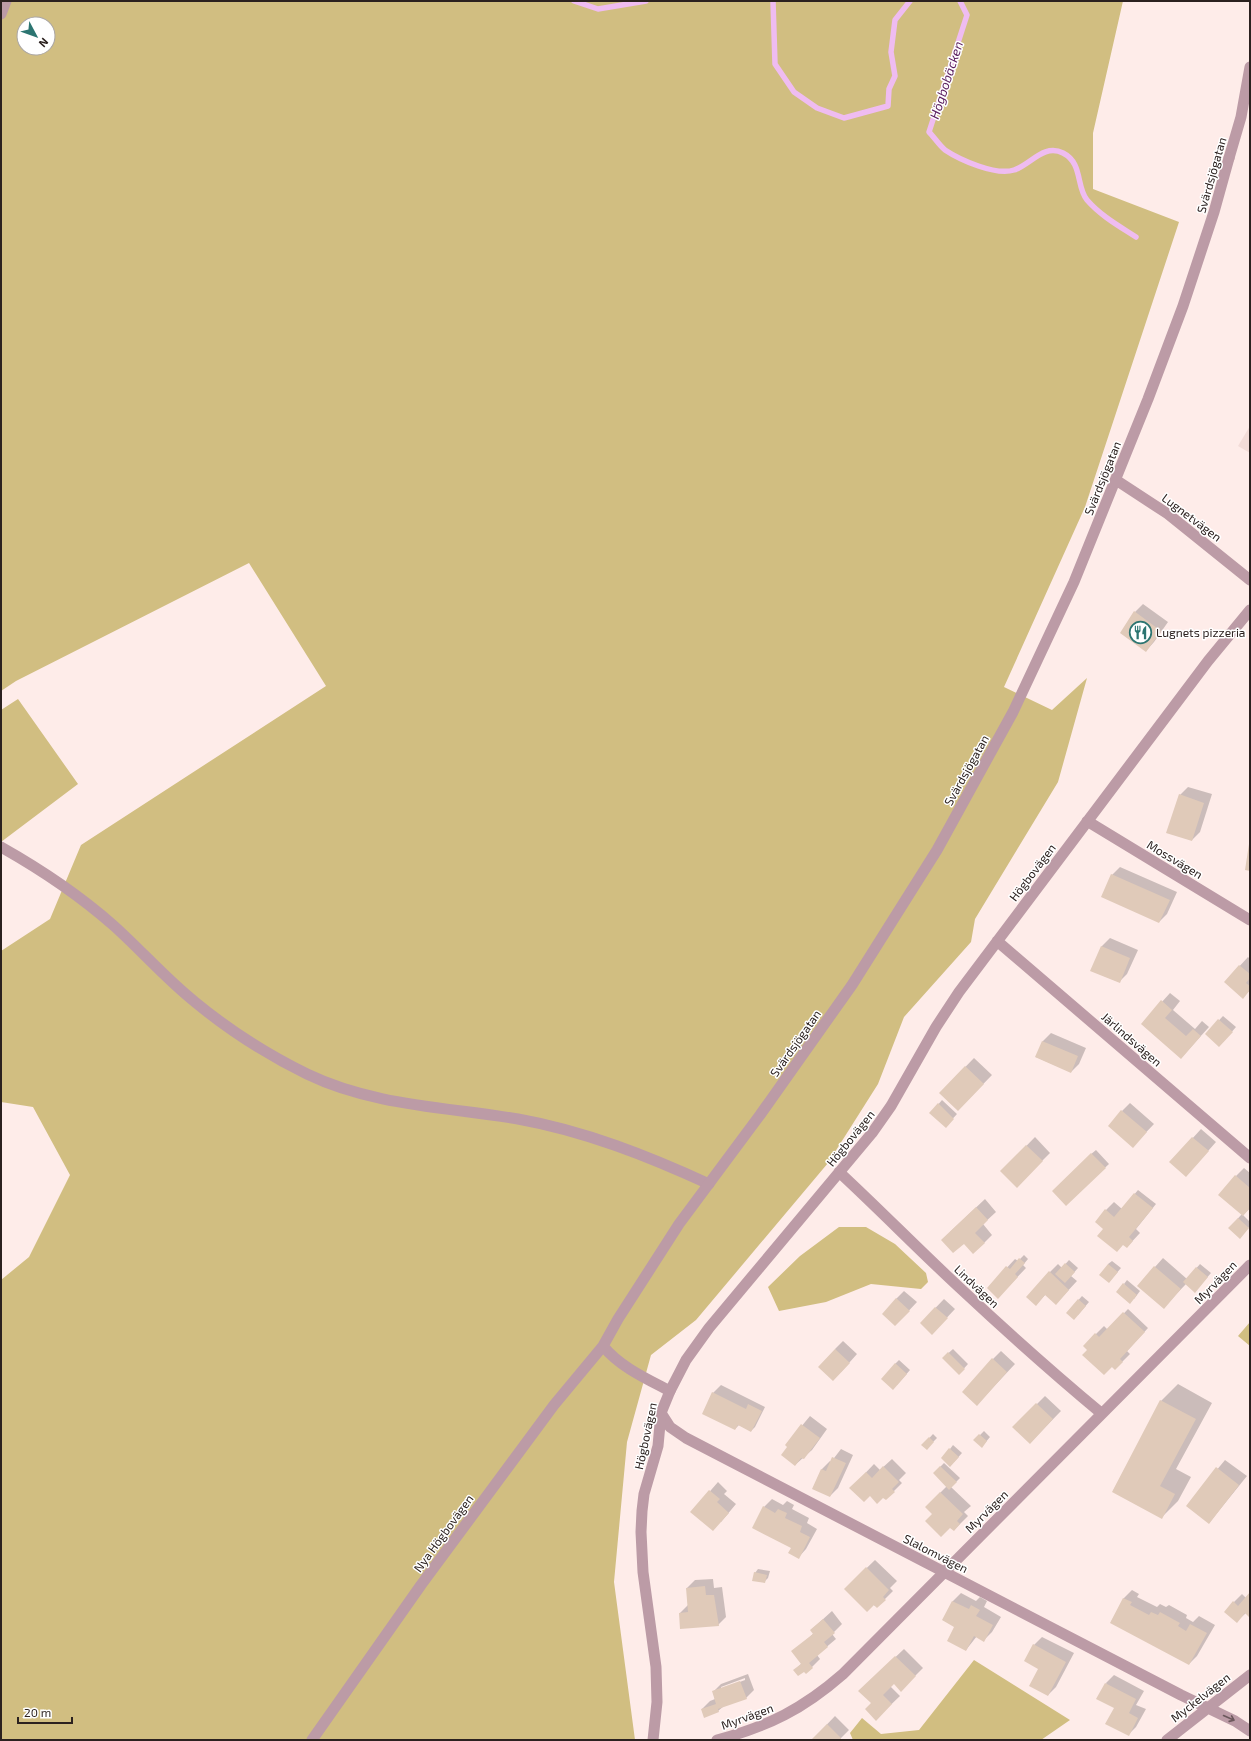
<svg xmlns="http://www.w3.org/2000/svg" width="1251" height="1741" viewBox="0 0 1251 1741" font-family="'Exo 2',sans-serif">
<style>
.built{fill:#f3dcd8}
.green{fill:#d1be81;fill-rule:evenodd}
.shadow{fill:#0003;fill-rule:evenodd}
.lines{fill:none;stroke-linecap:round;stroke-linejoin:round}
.stream{stroke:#efbcf1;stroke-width:5.5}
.building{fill:#e0cab9}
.minor{stroke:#bc9ba6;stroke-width:11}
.tertiary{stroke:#bc9ba6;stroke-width:11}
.oneway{stroke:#6c585c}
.labels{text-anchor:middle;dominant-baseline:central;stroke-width:3;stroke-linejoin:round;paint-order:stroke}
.street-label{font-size:12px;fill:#2b211f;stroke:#fff}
.poi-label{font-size:12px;fill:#2b211f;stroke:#fff;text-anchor:start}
.water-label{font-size:13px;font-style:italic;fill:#5d2262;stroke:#fff}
</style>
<rect width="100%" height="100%" fill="#feece9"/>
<path class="built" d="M1250,426V453L1238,446Z"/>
<path class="green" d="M1,1H1123L1093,133V189L1179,222L1085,507L1004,687L1052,710L1087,678L1058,782L975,919L971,942L904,1017L878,1084L828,1163L696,1320L651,1355L627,1442L614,1582L635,1740H1V1280L29,1257L70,1175L33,1107L1,1102V951L50,919L81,845L326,686L249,563L16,681L1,691ZM24,24H48V48H24Z
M18,699L78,784L1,842V710Z
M839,1227H866L895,1244L926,1273L928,1282L921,1289L871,1284L826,1302L779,1311L768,1287L800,1256Z
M1250,1322V1346L1238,1336Z
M974,1660L1070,1720L1041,1740H853L850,1733L862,1718L881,1734L919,1730Z"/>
<path class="shadow" d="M1143,604L1168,622L1154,642L1146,651L1135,612Z
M1188,787L1212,794L1200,832L1192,840L1180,795Z
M1120,867L1177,892L1167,914L1159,922L1112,875Z
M1110,938L1138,950L1127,974L1119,982L1092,971L1102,946Z
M1248,957L1250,959V990L1243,997L1225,982Z
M1170,993L1180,1001L1173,1010L1195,1029L1202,1021L1209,1027L1181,1058L1142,1024Z
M1223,1016L1236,1027L1223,1042L1206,1034Z
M1051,1033L1086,1048L1079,1064L1071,1072L1036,1057L1043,1041Z
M974,1058L992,1075L958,1110L940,1093Z
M942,1100L957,1114L946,1126L931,1113Z
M1130,1103L1154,1124L1133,1146L1122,1111Z
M1201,1129L1216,1142L1194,1167L1171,1162Z
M1035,1137L1050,1153L1017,1186L1002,1171Z
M1096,1150L1109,1164L1066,1204L1090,1155Z
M1244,1168L1250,1173V1208L1243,1215L1250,1222V1226L1240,1237L1229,1228L1242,1214L1236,1176Z
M1138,1190L1156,1204L1136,1229L1140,1233L1127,1247L1105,1229L1106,1210L1114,1202L1122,1209Z
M985,1199L996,1212L983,1224L992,1235L984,1243L964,1242L950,1232Z
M1024,1255L1028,1259L1023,1265L1026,1268L1006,1289L988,1288L1015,1259L1018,1261Z
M1163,1258L1187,1279L1200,1264L1211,1273L1198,1288L1186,1284L1164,1307L1138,1286Z
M1069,1260L1078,1268L1071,1276L1077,1281L1064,1295L1046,1294L1036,1305L1050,1272L1058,1264L1062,1268Z
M1112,1261L1121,1268L1109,1282L1108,1264Z
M1127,1280L1140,1291L1134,1299L1124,1284Z
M904,1291L917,1302L903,1317L896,1299Z
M1082,1296L1089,1302L1078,1315L1067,1313Z
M944,1299L955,1309L940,1325L921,1323Z
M1128,1309L1148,1328L1127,1351L1130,1354L1115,1369L1089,1350L1096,1334L1104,1326L1108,1330Z
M843,1341L857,1354L841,1372L835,1349Z
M953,1349L968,1364L959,1374L943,1358Z
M1001,1351L1015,1364L985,1396L993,1359Z
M899,1360L910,1370L897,1385L895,1364Z
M1178,1384L1212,1403L1176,1469L1191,1477L1178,1501L1162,1517L1113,1491L1161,1401Z
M721,1385L765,1407L755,1427L751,1431L739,1425L735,1429L713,1393Z
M1045,1396L1061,1411L1030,1443L1014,1427Z
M810,1416L827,1429L812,1450L795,1465L788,1447L786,1445Z
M984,1431L990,1437L985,1443L975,1440Z
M933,1434L937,1438L930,1445H923Z
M953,1445L962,1453L954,1462L950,1449Z
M841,1449L853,1455L838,1488L830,1496L813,1488L822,1469L830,1461L831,1462Z
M892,1459L906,1473L899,1480L902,1483L886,1499L883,1496L870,1495L851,1488L874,1464L880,1470Z
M1225,1460L1247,1476L1209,1523L1187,1506Z
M944,1463L960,1478L951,1487L971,1506L964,1512L968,1516L954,1530L926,1507L947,1486L934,1473Z
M718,1482L727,1491L724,1494L736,1504L721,1522L692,1512Z
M772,1499L783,1505L787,1501L794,1505L792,1509L809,1518L807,1523L817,1529L806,1549L798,1558L764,1507Z
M875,1560L897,1581L890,1588L893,1591L877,1607L845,1589Z
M758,1569L770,1571L768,1578L764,1582L755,1573Z
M713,1579L714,1588L722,1587L726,1617L718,1625L680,1613L688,1605L687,1588L695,1580Z
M1132,1590L1139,1594L1137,1597L1157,1607L1160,1604L1166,1607L1169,1605L1187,1615L1186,1618L1193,1622L1199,1616L1215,1625L1197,1656L1189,1664L1111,1622L1124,1598Z
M961,1593L976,1601L980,1597L987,1601L984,1607L1001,1617L992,1632L984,1640L977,1636L966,1650L956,1627L943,1620L953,1601Z
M1250,1593V1616L1246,1613L1237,1621L1234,1602L1242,1594L1246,1598Z
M832,1611L842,1624L832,1634L836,1639L817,1655L820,1659L812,1667L806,1672L804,1670L794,1671L802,1663L793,1652L814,1633L811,1630Z
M1042,1637L1074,1653L1056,1687L1048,1695L1034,1645Z
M904,1649L923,1668L901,1690L894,1683L890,1686L900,1696L876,1719L868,1683Z
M748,1674L754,1690L746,1698L724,1706L718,1711L702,1709L710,1701L715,1699L713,1692L721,1684ZM745,1678V1680L721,1689V1687Z
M1114,1675L1144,1691L1136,1705L1146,1709L1136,1727L1128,1735L1106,1683Z
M835,1716L849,1730L839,1740H812Z"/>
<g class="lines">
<path class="stream" d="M574,1L598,9L646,1
M773,1L775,64L794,92L817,108L844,118L888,106L889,89L895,76L891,52L895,20L910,1
M960,1L967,15L929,132C934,137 939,145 945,150C960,160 996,176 1014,170C1030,165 1044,143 1063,153C1083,163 1076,187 1087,200C1101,216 1119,226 1136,237"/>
</g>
<path class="building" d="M1134,611L1161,631L1146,652L1120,633Z
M1179,794L1204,803L1192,841L1166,833Z
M1249,844H1250V871L1245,870Z
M1111,874L1170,900L1159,923L1101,897Z
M1101,946L1130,958L1120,983L1090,971Z
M1239,965L1250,974V978L1246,983L1250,986V990L1243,999L1224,982Z
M1161,1000L1172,1010L1165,1018L1186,1036L1193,1029L1201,1036L1181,1059L1141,1024Z
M1218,1019L1233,1032L1219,1047L1205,1034Z
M1042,1041L1078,1056L1071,1073L1035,1057Z
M965,1066L984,1084L958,1111L939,1093Z
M938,1103L954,1119L946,1128L929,1113Z
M1121,1110L1147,1132L1133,1148L1108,1126Z
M1192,1137L1209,1151L1186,1177L1169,1162Z
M1026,1145L1043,1161L1017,1188L1000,1171Z
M1091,1153L1106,1168L1066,1206L1052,1191Z
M1235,1175L1250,1188V1208L1243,1216L1218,1195Z
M1134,1193L1153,1208L1129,1237L1133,1241L1127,1248L1123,1245L1117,1252L1097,1236L1103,1229L1095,1222L1105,1209L1114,1217Z
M976,1207L988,1220L975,1233L985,1243L973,1254L964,1244L953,1253L941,1240Z
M1238,1218L1249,1228L1240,1239L1228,1228Z
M1019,1258L1025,1263L1015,1274L1018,1277L998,1299L987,1288L1006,1266L1010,1269Z
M1065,1263L1075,1272L1065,1283L1055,1274Z
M1108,1264L1118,1272L1109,1283L1099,1275Z
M1154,1266L1181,1289L1164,1309L1137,1286Z
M1196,1267L1208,1277L1195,1293L1183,1282Z
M1049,1271L1069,1290L1056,1305L1045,1295L1036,1306L1026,1297Z
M1123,1283L1137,1295L1130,1304L1116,1292Z
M896,1298L910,1311L895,1326L882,1314Z
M1078,1299L1086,1306L1074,1320L1066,1313Z
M935,1307L948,1318L932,1335L920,1323Z
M1123,1312L1145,1332L1120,1359L1123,1362L1115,1370L1112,1367L1104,1375L1082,1355L1087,1350L1083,1346L1095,1333L1099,1337Z
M835,1349L850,1363L833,1381L818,1367Z
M948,1352L965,1369L959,1375L942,1358Z
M992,1358L1007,1372L977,1406L962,1392Z
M895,1363L907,1374L893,1390L881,1379Z
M712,1392L746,1409L748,1404L762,1411L751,1432L738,1425L735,1430L702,1414Z
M1160,1400L1196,1419L1160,1486L1175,1494L1162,1519L1112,1492Z
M1036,1403L1053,1419L1030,1444L1012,1427Z
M801,1424L820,1438L804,1459L801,1458L795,1466L781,1455L787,1447L785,1445Z
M979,1434L987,1441L982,1448L973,1440Z
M929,1437L934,1442L927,1450L921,1445Z
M949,1448L959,1457L950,1467L941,1458Z
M832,1457L846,1463L830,1497L812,1489L821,1469L826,1471Z
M883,1466L899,1482L892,1489L895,1492L886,1500L883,1498L877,1504L870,1496L864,1502L849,1488L866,1472L872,1478Z
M940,1466L957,1482L949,1490L933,1473Z
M1216,1467L1239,1485L1209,1524L1186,1506Z
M709,1490L720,1499L717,1502L729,1513L713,1531L690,1512Z
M940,1492L963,1514L957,1521L960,1524L954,1531L950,1528L941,1537L925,1521L932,1514L925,1507Z
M763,1506L775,1513L778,1509L787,1513L785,1518L802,1526L800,1532L810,1537L799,1559L788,1553L791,1548L752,1528Z
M866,1567L889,1590L883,1597L886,1600L877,1608L874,1605L867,1612L844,1589Z
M754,1572L767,1575L765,1583L752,1581Z
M705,1586L706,1595H714L719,1626L680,1629L679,1613L688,1612L686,1588Z
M1250,1592V1618L1245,1613L1237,1623L1224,1612L1233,1601L1238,1606Z
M1123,1598L1132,1602L1130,1605L1149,1615L1151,1612L1158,1615L1160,1612L1180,1623L1178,1626L1186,1631L1190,1624L1207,1633L1189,1665L1110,1623Z
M952,1601L969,1609L971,1605L980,1610L976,1616L993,1625L984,1642L974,1636L966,1651L947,1641L954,1627L942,1620Z
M823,1619L835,1633L824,1642L828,1647L809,1663L813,1668L806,1674L804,1672L798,1676L793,1670L801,1664L791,1651L813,1634L810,1630Z
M1033,1644L1066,1662L1048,1696L1029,1686L1038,1669L1024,1661Z
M895,1656L916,1676L901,1692L894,1684L883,1695L892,1704L876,1721L865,1709L871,1703L858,1691Z
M740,1681L747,1699L718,1709L719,1712L704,1718L701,1709L716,1704L712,1691Z
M1105,1683L1136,1699L1129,1713L1138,1718L1129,1736L1105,1724L1114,1708L1096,1699Z
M827,1724L841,1738L840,1740H811Z"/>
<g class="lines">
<path class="minor" d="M1,14L6,1
M1229,158L1241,117L1250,67
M1087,821L1250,920
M1,847C40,869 79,895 113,925C141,950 166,979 195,1002C229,1030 268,1055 307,1074C373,1106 448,1107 518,1119C585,1131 648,1156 709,1184
M997,941L1250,1158
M839,1172C880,1210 919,1250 960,1288C1006,1331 1053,1373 1101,1413
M670,1391L686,1360L709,1328L872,1133L891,1106L936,1027L959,992L1208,661L1250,610
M661,1413L670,1427L686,1438L1181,1695L1235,1721L1250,1731
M717,1740C769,1726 803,1709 843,1674L1250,1265
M1167,1740L1250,1675"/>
<path class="tertiary" d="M1116,480L1168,514L1250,580
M603,1346C620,1367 647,1379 670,1391L661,1413L658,1446L644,1494L642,1511L641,1532L643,1572L656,1667L657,1702L653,1740
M312,1740L421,1585L554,1405L603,1346L618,1319L679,1224L760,1115L852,985L937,850L1013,712L1074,582L1148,399L1183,306L1214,212L1229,158"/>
</g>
<defs><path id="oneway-shaft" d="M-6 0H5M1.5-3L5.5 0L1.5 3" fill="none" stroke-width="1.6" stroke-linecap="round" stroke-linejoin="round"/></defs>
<use class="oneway" href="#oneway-shaft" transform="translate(1229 1718) rotate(24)"/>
<defs>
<symbol id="restaurant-ring" viewBox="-11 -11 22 22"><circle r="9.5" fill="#fff" stroke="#2c7571" stroke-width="1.5"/><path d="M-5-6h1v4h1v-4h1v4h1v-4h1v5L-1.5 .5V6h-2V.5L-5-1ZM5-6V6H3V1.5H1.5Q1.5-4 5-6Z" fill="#2c7571"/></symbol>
</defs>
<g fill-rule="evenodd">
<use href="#restaurant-ring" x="1128" y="620" width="25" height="25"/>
</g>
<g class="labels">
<g class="street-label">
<text transform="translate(1211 175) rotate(-74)">Svärdsjögatan</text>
<text transform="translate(1102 478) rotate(-68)">Svärdsjögatan</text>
<text transform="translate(1192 517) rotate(37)">Lugnetvägen</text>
<text transform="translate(966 770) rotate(-61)">Svärdsjögatan</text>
<text transform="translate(1175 859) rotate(31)">Mossvägen</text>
<text transform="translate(1032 872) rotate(-53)">Högbovägen</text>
<text transform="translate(1132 1039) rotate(41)">Järlindsvägen</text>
<text transform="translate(795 1043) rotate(-55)">Svärdsjögatan</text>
<text transform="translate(850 1138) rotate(-51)">Högbovägen</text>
<text transform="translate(1215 1282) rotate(-46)">Myrvägen</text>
<text transform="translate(977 1286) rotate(43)">Lindvägen</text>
<text transform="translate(645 1436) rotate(-78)">Högbovägen</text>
<text transform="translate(986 1511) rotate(-45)">Myrvägen</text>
<text transform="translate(443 1533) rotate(-54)">Nya Högbovägen</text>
<text transform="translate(936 1553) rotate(27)">Slalomvägen</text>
<text transform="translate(1200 1697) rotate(-38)">Myckelvägen</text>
<text transform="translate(747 1716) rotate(-20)">Myrvägen</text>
</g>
<g class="poi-label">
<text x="1156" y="632">Lugnets pizzeria</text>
</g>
<g class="water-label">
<text transform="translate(946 80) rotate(-72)">Högbobäcken</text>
</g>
</g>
<rect width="1251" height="1741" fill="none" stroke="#2b211f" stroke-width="4"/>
<g transform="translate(36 36) rotate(131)"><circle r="19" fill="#ffffff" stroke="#aaa6a5"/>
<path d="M0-3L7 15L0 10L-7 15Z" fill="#2c7571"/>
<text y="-6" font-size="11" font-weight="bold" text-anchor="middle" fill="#2b211f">N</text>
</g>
<path d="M18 1717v6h54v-6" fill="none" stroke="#2b211f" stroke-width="2"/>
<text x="24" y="1717" font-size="12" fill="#2b211f" stroke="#ffffff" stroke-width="3" paint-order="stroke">20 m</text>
</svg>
